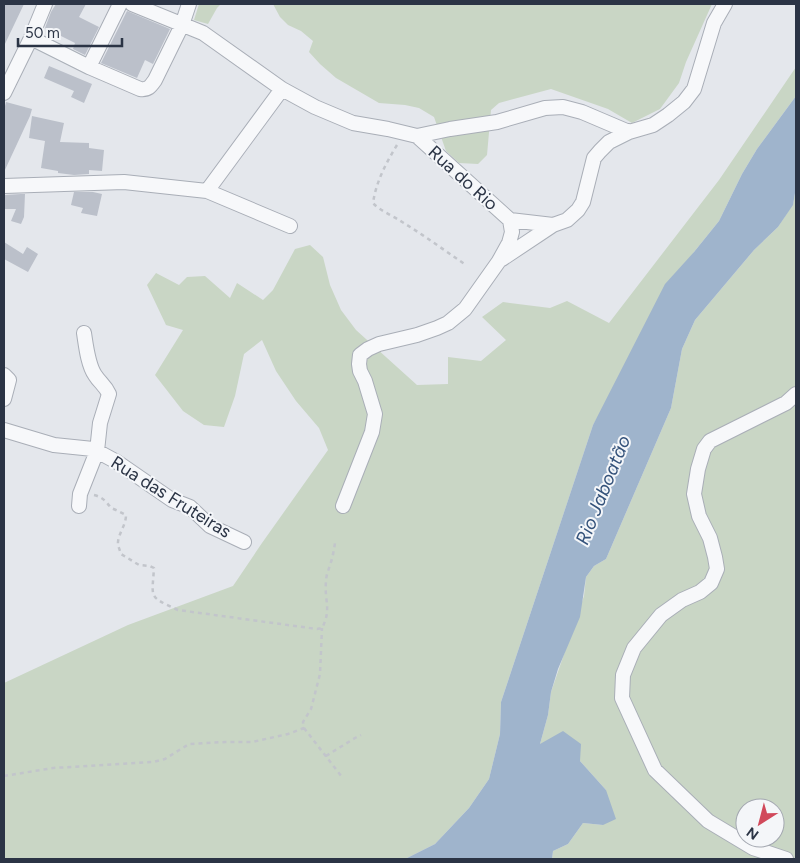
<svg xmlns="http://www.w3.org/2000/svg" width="800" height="863" viewBox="0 0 800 863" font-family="Figtree,sans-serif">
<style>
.green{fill:#c9d6c5;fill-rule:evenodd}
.water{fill:#9fb4cc}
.building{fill:#bbc0ca}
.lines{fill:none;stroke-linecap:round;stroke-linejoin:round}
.street-casing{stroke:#a9aeb7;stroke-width:16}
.path{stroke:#c2c5cb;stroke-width:2.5;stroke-dasharray:4 4;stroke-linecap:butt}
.street{stroke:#f7f8fa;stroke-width:14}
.labels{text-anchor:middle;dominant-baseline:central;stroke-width:4;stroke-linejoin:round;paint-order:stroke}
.street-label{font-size:18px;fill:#2b3445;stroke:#f4f6f9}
.water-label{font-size:19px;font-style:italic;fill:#34527a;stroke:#f4f6f9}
</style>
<rect width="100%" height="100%" fill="#e4e7ec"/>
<path class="green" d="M199,4H221L217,8L208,24L194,20Z
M273,4H712L686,62L679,83L660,109L632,123L608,109L551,89L499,103L491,110L487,155L478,164L459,163L446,151L434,117L419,108L405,105L379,103L336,78L320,64L309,52L313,41L301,31L288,25L280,17Z
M796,67V96L757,149L742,174L719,221L694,252L593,425L501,702L500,734L489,779L469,808L435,844L405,859H4V683L128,625L233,586L262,543L328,450L319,428L296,401L276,371L262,340L244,354L235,396L224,427L204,425L183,411L155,375L183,330L166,325L147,285L156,273L179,285L187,277L205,276L230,298L237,283L263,300L273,290L295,249L310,245L323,257L330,285L341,310L356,330L417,385L448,384V357L481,361L506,340L482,317L503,302L550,308L567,301L609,323L719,180Z
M796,187V859H552L553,851L568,844L583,823L603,825L606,790L580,761L540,744L548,715L551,692L584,596L586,577L594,566L606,559L671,408L682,349L695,320L754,250L778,227L793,204ZM745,808H775V838H745Z"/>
<path class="water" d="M796,96V187L793,205L778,227L754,250L695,320L682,349L671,408L606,559L594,566L586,577L580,617L558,669L551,692L548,715L540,744L563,731L581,744L580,761L606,790L616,819L603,825L583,823L568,844L553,851L552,859H405L435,844L469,808L489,779L500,734L501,702L593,425L665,284L694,252L719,221L742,174L757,149Z"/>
<path class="building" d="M4,4H24L4,46Z
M56,4H86L79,17L99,27L85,55L73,49L75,43L45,28L51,12Z
M127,11L170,29L153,64L145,60L137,78L101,63Z
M49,66L92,84L84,103L71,97L74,91L44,78Z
M6,102L32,109L30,116L4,172V110Z
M32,116L64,123L60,142L89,143V148L104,150L102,171L89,170V174L74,175L58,173V171L41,168L45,141L29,138Z
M74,192H93L102,194L97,216L81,213L83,208L71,205Z
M21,194H25L24,217L21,224L11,221L16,209H5V195Z
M4,242L23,254L27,247L38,254L28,272L4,259Z"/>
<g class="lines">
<defs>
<path id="street" d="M132,4L203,33L282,89L315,107L353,123L388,129L417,136L450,129L497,122L545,108L563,107L582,112L629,132
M31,38L89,67L140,89C148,90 150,87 155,80L182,25L189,4
M89,67L120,4
M4,93L31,38L45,4
M417,136L510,220L553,225L567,220L578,210L583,202L594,158L600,151L609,142L629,132L653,125L668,115L684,102L694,89L714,23L725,4
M4,186L124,182L207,191L290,226
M207,191L282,89
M502,259L553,225
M4,375L9,380L4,399
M4,430L54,445L93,449L117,462L172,500L190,507L210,526L244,542
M79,506L80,494L97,451L100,423L109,394C105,385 100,383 95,375C88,365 86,346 84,333
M343,506L372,432L375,414L365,381L360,371L359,364L360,355L368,349L379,344L417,335L437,328L448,323L465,309L499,261L509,243L512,232L510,220
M786,859L753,848L708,821L655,770L622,698L623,675L634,648L661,615L682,600L700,592L711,583L717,569L715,557L710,538L699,516L694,494L698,469L704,449L710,441L786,403L796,394"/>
</defs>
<use href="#street" class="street-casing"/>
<path class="path" d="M397,145C386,163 376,182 373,203C379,210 391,215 399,220C422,234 444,250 466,265
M94,495C102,497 106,501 111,508L116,510L126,515C126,526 117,535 118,545C119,548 120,551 121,554L139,565L150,566L154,568C152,599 148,596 178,610L317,629L322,628C332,609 324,601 326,581C326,575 329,569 331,562C333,556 334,549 335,543
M304,728L342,777
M326,756L355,738L361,735
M4,776L53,768L153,762L165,759L189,744L225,742H252L288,734L304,728L303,722L311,709L320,674L322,628"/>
<use href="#street" class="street"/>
</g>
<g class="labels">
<g class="street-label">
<text transform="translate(463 178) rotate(42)">Rua do Rio</text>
<text transform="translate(171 497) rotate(32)">Rua das Fruteiras</text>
</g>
<g class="water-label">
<text transform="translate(603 490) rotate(-68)">Rio Jaboatão</text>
</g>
</g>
<rect width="800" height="863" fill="none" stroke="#2b3445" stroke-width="10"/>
<g transform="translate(760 823) rotate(216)"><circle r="24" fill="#f4f6f9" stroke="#a4a8b1"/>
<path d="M0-4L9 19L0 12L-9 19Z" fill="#d1495b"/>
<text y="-8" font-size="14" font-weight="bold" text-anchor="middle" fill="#2b3445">N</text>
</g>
<path d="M18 38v8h104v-8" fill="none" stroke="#2b3445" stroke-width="2.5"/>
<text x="25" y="38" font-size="15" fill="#2b3445" stroke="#f4f6f9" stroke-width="4" paint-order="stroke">50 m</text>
</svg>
